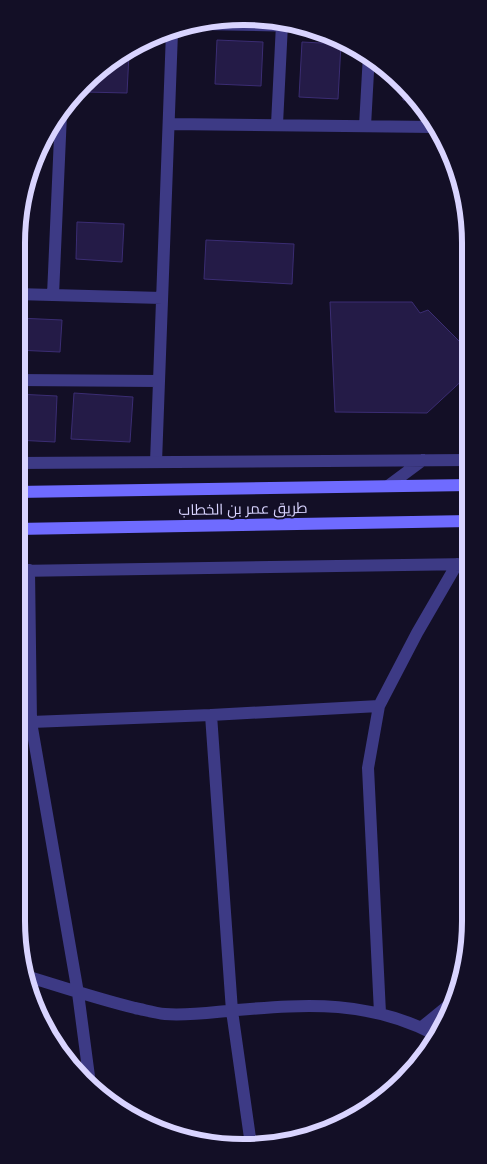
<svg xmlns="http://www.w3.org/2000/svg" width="487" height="1164" viewBox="0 0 487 1164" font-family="'DM Sans',Cairo,sans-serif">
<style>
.building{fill:#241b47;stroke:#3b2d73}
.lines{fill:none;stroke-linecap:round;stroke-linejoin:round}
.minor{stroke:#3d3a85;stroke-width:12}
.tertiary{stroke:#3d3a85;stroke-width:12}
.secondary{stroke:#6f6bff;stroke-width:12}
.labels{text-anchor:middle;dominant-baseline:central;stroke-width:4;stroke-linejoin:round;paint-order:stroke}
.street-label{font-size:15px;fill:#d9d4ff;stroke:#130f26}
.rim{fill:none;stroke:#d9d4ff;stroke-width:6}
</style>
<rect width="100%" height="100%" fill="#130f26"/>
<path class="building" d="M217,40L263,42L261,86L215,84Z
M302,42L341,44L338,99L299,97Z
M125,54H129L127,93L85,92L86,84Z
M404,84L415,94L419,100H403Z
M77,222L124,224L122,262L76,259Z
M206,240L294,244L292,284L204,279Z
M330,302H412L420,313L428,310L469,351V374L427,413L335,412Z
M18,318L62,320L60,352L16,350Z
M74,393L133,397L130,442L71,439Z
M17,394L57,396L55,442L16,440Z"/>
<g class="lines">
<path class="minor" d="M201,24L302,26
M170,124L435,127
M277,124L282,24
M365,126L369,54
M16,294L162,298
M53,295L61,114
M16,380L159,381
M156,462L172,32
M29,570L31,722L78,993L90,1084
M16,571L470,564
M211,715L232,1011L251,1145
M31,722L211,715L379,706
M26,976C62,987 98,999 135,1008C145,1010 155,1013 165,1014C188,1016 213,1012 237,1010C308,1004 370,1000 436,1035
M380,1013L368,768L379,706L417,633L457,564
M422,1027L454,1001"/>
<path class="tertiary" d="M16,463L469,460
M388,486L423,460"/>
<path class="secondary" d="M16,492L470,485
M16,529L470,521"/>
</g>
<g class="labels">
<g class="street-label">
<text transform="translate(243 509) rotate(-1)">طريق عمر بن الخطاب</text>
</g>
</g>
<path d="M0 0H487V1164H0ZM243 25H244A218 218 0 0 1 462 243V921A218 218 0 0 1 244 1139H243A218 218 0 0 1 25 921V243A218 218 0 0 1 243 25Z" fill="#130f26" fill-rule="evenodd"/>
<path class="rim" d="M243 25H244A218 218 0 0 1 462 243V921A218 218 0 0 1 244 1139H243A218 218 0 0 1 25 921V243A218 218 0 0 1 243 25Z"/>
</svg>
